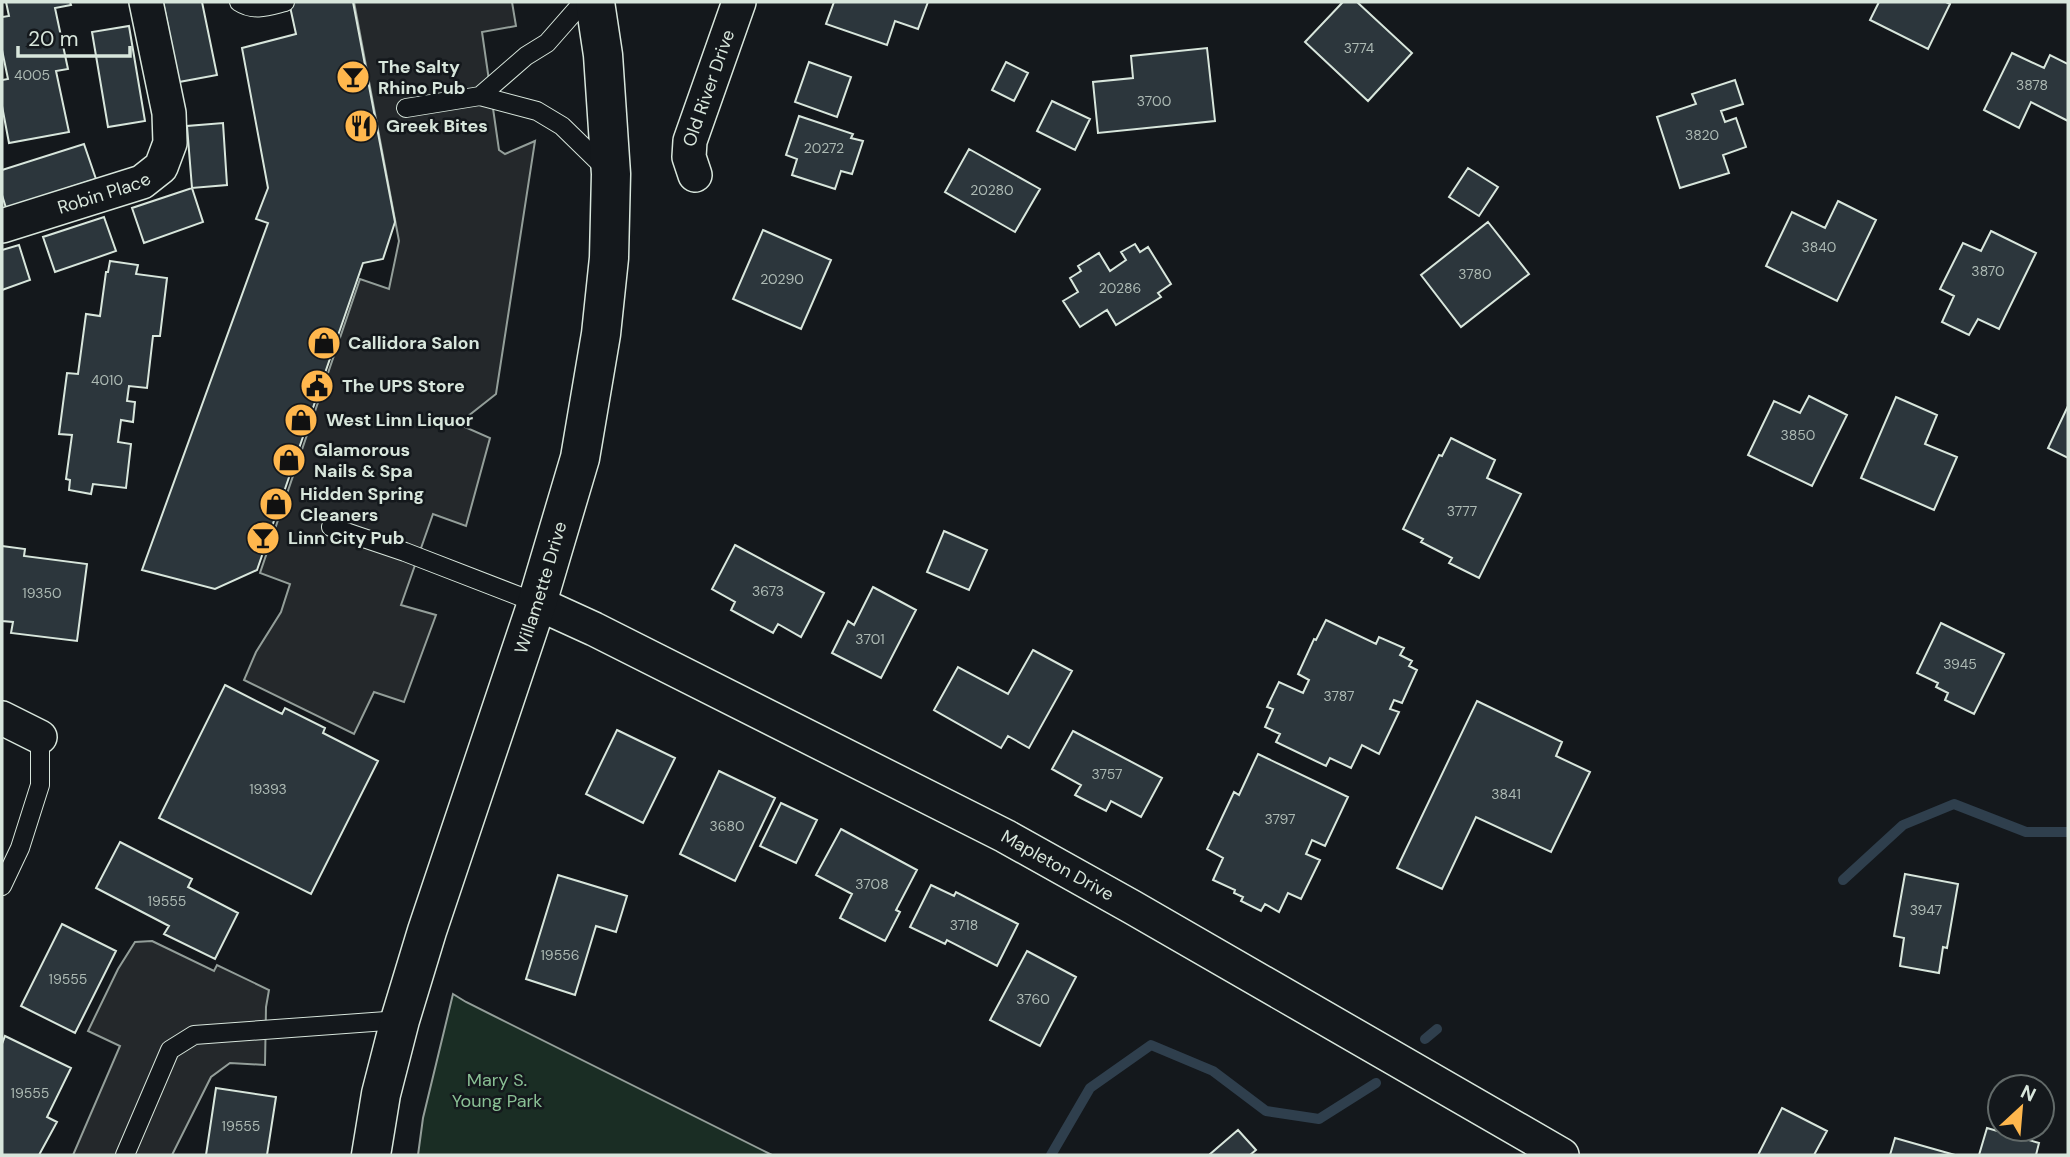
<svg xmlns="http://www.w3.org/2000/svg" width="2070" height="1157" viewBox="0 0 2070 1157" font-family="'DM Sans',sans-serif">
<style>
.green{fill:#1a2d24;stroke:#939e99;stroke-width:2}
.parking{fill:#24282b;stroke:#939e99;stroke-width:2}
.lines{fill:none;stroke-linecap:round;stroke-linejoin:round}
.stream{stroke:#2f3f4d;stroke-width:10}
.building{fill:#2c363c;stroke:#d8e6dc;stroke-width:2}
.service-casing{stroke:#d8e6dc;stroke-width:20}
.minor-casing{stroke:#d8e6dc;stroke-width:36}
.primary-casing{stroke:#d8e6dc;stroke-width:41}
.service{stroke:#14181c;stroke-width:18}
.minor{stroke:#14181c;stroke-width:33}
.primary{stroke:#14181c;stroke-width:38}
.labels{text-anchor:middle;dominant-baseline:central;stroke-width:5;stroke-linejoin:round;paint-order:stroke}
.number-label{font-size:14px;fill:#adbab4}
.poi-label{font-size:18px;font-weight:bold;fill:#d8e6dc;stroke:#14181c;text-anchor:start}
.street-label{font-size:18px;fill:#d8e6dc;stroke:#14181c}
.park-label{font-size:18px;fill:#8ac095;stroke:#14181c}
</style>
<rect width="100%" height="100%" fill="#14181c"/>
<path class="green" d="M453,994L466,1002L772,1155H418L423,1118Z"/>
<path class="parking" d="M354,2H512L516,26L482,32L499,150L505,154L535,141L496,394L458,424L490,438L466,526L433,514L401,605L436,615L404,702L374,692L354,734L244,680L256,652L281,612L290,584L260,573L360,279L389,289L399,241Z
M152,941L214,971L217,965L269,990L266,1007L265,1065L230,1063L211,1077L172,1155H73L120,1046L88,1031L118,969L135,942Z"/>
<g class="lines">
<path class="stream" d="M1843,880L1903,825L1954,804L2026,832H2068
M1425,1039L1437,1029
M1051,1155L1090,1088L1151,1045L1213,1071L1266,1111L1319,1119L1376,1083"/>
</g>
<path class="building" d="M6,2H70L71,5L55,8L68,69L56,71L69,132L9,143L2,106V80L8,79L2,50V17L9,16Z
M163,2H202L217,75L179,82Z
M289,2H353L395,222L383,259L363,263L257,570L215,589L142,570L268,223L256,219L268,188L242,48L296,34Z
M834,2H928L918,29L895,21L887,45L826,24Z
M1340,2H1357L1412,53L1368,101L1305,42L1342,3Z
M1879,2H1946L1950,4L1928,49L1870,20Z
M129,26L145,121L108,127L92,32Z
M1207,48L1215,121L1098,133L1093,82L1133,78L1131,56Z
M2012,53L2044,68L2050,55L2068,64V121L2031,102L2019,128L1984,110Z
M809,62L851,77L837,117L795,102Z
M1006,62L1028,73L1014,101L992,90Z
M1735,80L1743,104L1721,111L1725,122L1736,118L1746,147L1723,155L1729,173L1680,188L1657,117L1696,104L1692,94Z
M1052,101L1090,119L1075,150L1037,131Z
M799,116L853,134L851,138L863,141L852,174L841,171L835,189L792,175L797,159L786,155Z
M223,123L227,185L192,188L187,126Z
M84,144L96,179L6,208L2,195V170Z
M969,149L1040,189L1015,232L945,192Z
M1468,168L1498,187L1479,216L1449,197Z
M192,188L203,222L144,243L132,208Z
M1838,201L1876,220L1837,301L1766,266L1792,212L1825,228Z
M104,217L116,251L55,272L43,237Z
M1488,222L1529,274L1461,327L1421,275Z
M763,230L831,260L801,329L733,299Z
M1991,231L2036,253L1999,329L1978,319L1969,335L1942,322L1954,296L1940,289L1963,243L1981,251Z
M1135,244L1140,252L1148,247L1171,284L1158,293L1161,297L1116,325L1107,310L1080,327L1063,301L1078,292L1070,278L1081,271L1078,266L1099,253L1110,271L1126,260L1121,252Z
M19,245L30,280L2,290V250Z
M110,261L138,265L136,274L167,278L160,336H153L147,388L129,386L127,401L135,402L133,422L121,420L118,442L131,444L126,488L93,484L91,494L69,490L70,480L66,479L72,435L59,434L67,373L78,374L86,314L100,316L106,272H108Z
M1809,396L1847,415L1812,486L1748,455L1774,401L1800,413Z
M1896,397L1937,415L1925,444L1957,457L1934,510L1861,478Z
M2068,406V458L2048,448Z
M1451,438L1495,460L1487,478L1521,494L1479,578L1449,563L1452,558L1421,542L1423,539L1403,529L1439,455L1442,456Z
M944,531L987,550L969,590L927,572Z
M735,545L824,593L801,637L778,624L773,633L731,610L735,602L712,589Z
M2,546L25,549L24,556L87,564L77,641L11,633L13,622L2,621Z
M873,587L916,610L881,678L832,653L848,621L854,625Z
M1326,620L1376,644L1379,637L1404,648L1400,655L1412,661L1409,666L1417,670L1402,703L1394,700L1390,709L1399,712L1379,754L1362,745L1351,768L1330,758L1326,766L1276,742L1280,734L1265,727L1273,709L1267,707L1279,682L1303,693L1309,680L1298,674L1314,639L1316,640Z
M1941,623L2004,654L1974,714L1945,700L1948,693L1936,687L1938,683L1917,673Z
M1033,650L1072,671L1029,748L1008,736L1001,748L934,710L958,667L1008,694Z
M225,685L282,714L285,708L325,728L323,733L378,761L311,894L159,818Z
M1477,701L1562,742L1556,756L1590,772L1551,852L1476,817L1442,889L1397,868Z
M617,730L675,758L643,823L586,794Z
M1073,731L1162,778L1141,817L1111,801L1106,811L1075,795L1081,785L1052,769Z
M1258,754L1348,797L1325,846L1312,840L1306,854L1320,860L1301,899L1288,893L1279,912L1265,904L1261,911L1241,901L1243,897L1234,893L1235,890L1213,880L1223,858L1207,849L1234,792L1239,795Z
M719,771L775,798L735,881L680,854Z
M781,803L817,820L796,863L760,846Z
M841,829L917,870L896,910L900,912L885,941L840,918L852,894L816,875Z
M120,842L192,879L188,887L238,913L215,959L164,934L169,926L96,888Z
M1905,874L1958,884L1947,948L1943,947L1939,973L1900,966L1904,938L1894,936Z
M558,875L627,896L616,932L596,926L575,995L526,979Z
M931,885L954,896L956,892L1018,924L997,966L947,940L945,944L910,927Z
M62,924L116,951L75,1033L21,1006Z
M1027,951L1076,977L1040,1046L990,1020Z
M5,1036L71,1068L47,1117L57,1122L39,1155H2V1044Z
M216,1088L276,1097L267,1155H206Z
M1782,1108L1827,1131L1814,1155H1758Z
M1987,1128L2039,1143L2036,1155H1979Z
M1238,1130L1256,1150L1250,1155H1209Z
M1895,1138L1955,1155H1890Z"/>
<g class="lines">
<defs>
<path id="service" d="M239,2C254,12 269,6 285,2
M480,96L526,56L547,43L583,2
M406,108L480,96L537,111L562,126L606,169
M331,527L405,552L537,603
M2,886L20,848L40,785V737
M125,1155L170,1050L194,1035L400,1020"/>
<g id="minor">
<path id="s1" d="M695,175L689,157L690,141L739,2"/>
<path id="s2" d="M2,226L142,182L161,167L170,143L169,113L146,2"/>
<path id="s3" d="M537,603L594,629L1005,836L1132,907L1562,1155"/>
<path d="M2,718L40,737"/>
</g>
<g id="primary">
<path id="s4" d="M371,1155L381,1094L400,1020L427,931L537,603L580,458L601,334L609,258L611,174L603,55L595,2"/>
</g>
</defs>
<use href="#service" class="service-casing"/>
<use href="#minor" class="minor-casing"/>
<use href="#primary" class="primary-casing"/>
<use href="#service" class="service"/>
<use href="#minor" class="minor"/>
<use href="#primary" class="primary"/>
</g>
<defs>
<symbol id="bar-disc" viewBox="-11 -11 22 22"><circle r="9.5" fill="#ffb74d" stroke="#14181c"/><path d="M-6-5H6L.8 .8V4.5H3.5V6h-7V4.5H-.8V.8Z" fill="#111"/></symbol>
<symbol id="restaurant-disc" viewBox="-11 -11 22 22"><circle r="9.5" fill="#ffb74d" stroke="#14181c"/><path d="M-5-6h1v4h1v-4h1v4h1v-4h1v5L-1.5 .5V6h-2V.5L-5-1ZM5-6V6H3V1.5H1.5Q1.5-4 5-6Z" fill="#111"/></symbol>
<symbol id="shop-disc" viewBox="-11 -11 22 22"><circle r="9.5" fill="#ffb74d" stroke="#14181c"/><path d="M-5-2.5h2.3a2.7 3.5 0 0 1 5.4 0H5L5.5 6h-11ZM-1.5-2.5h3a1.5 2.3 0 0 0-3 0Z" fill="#111"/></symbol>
<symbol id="civic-disc" viewBox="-11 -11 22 22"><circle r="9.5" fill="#ffb74d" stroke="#14181c"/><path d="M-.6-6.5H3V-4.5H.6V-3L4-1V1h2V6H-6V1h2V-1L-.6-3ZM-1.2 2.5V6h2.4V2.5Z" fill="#111"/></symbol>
</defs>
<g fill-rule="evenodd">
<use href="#bar-disc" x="334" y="58" width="38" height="38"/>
<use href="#restaurant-disc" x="342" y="107" width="38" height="38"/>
<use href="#shop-disc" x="305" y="324" width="38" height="38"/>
<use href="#civic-disc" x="298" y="367" width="38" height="38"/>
<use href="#shop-disc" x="282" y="401" width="38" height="38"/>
<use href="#shop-disc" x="270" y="441" width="38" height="38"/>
<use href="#shop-disc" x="257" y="485" width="38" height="38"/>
<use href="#bar-disc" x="244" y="519" width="38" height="38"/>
</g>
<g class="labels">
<g class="number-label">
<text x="1359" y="48">3774</text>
<text x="32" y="75">4005</text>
<text x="2032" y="85">3878</text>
<text x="1154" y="101">3700</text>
<text x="1702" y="135">3820</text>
<text x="824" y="148">20272</text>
<text x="992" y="190">20280</text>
<text x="1819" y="247">3840</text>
<text x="1988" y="271">3870</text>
<text x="1475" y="274">3780</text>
<text x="782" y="279">20290</text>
<text x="1120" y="288">20286</text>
<text x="107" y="380">4010</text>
<text x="1798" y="435">3850</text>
<text x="1462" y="511">3777</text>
<text x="768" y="591">3673</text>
<text x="42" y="593">19350</text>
<text x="870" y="639">3701</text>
<text x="1960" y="664">3945</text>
<text x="1339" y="696">3787</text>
<text x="1107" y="774">3757</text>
<text x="268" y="789">19393</text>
<text x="1506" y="794">3841</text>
<text x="1280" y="819">3797</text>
<text x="727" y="826">3680</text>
<text x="872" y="884">3708</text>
<text x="167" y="901">19555</text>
<text x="1926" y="910">3947</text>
<text x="964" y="925">3718</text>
<text x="560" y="955">19556</text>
<text x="68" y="979">19555</text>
<text x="1033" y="999">3760</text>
<text x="30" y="1093">19555</text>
<text x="241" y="1126">19555</text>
</g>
<g class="poi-label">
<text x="378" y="67">The Salty<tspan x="378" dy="21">Rhino Pub</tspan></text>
<text x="386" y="126">Greek Bites</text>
<text x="348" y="343">Callidora Salon</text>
<text x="342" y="386">The UPS Store</text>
<text x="326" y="420">West Linn Liquor</text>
<text x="314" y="450">Glamorous<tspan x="314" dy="21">Nails &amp; Spa</tspan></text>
<text x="300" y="494">Hidden Spring<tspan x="300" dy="21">Cleaners</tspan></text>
<text x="288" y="538">Linn City Pub</text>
</g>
<g class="street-label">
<text stroke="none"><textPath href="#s1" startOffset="91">Old River Drive</textPath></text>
<text stroke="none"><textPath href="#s2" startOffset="107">Robin Place</textPath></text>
<text stroke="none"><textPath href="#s4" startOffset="593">Willamette Drive</textPath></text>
<text stroke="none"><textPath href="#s3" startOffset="583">Mapleton Drive</textPath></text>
</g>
<g class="park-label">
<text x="497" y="1080">Mary S.<tspan x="497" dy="21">Young Park</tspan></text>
</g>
</g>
<rect width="2070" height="1157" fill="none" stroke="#d8e6dc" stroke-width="7"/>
<g transform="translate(2021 1108) rotate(26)"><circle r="33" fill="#14181c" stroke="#626a69" stroke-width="2"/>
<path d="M0-5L12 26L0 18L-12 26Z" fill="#ffb74d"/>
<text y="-10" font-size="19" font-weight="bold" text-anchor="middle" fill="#d8e6dc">N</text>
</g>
<path d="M18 46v10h112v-10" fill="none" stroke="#d8e6dc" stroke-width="3.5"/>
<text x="28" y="46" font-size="21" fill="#d8e6dc" stroke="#14181c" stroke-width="5" paint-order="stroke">20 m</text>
</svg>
